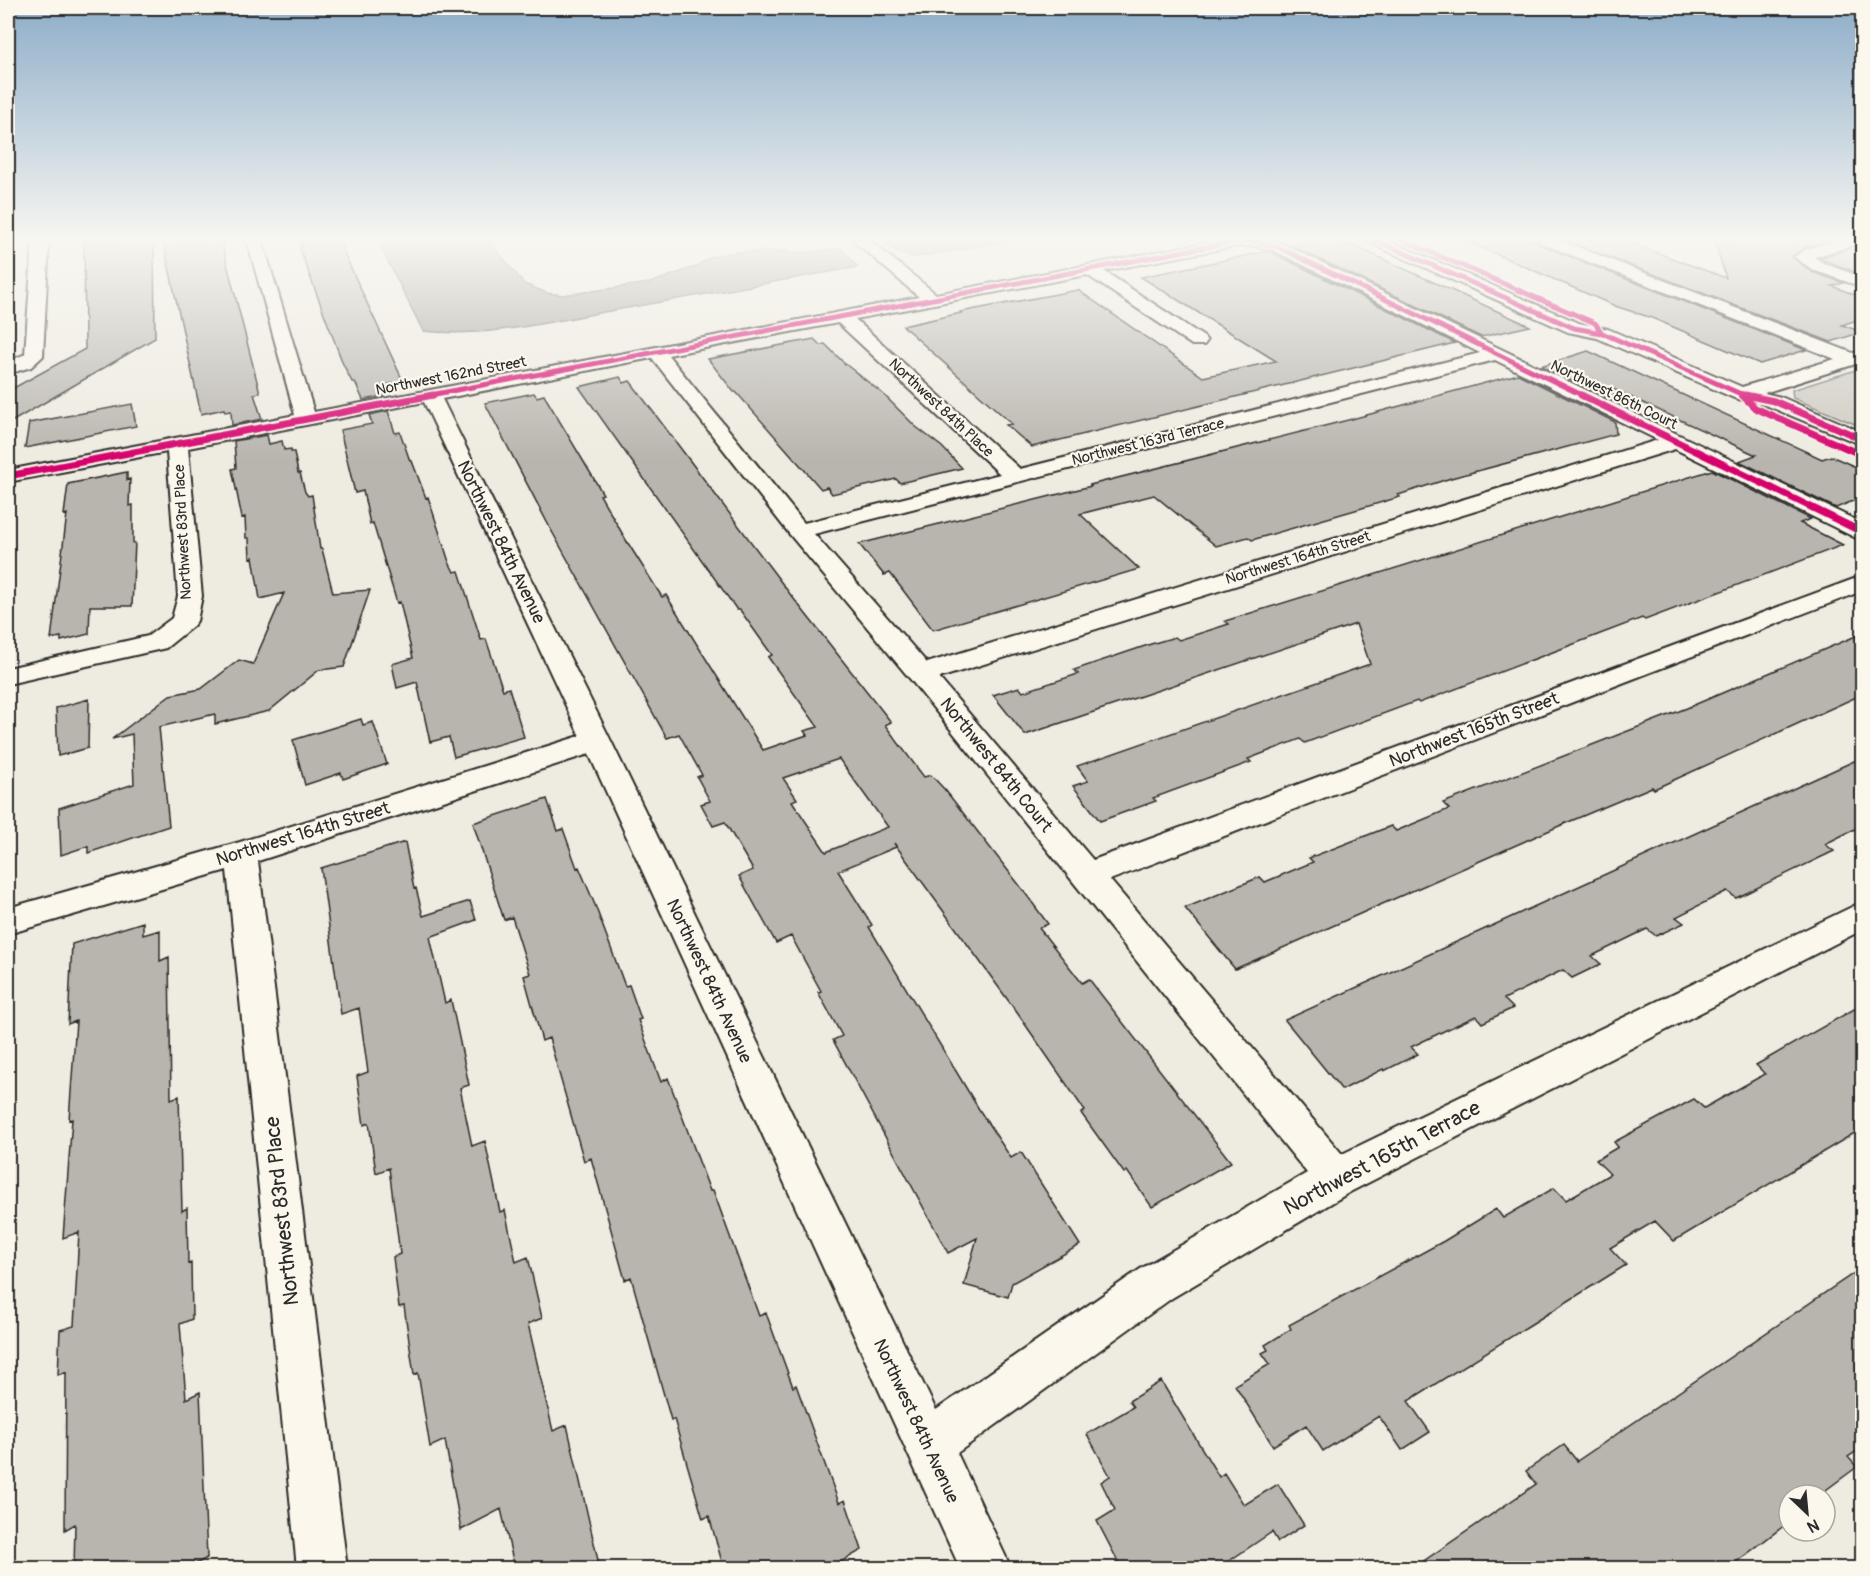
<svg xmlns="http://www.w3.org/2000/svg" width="1870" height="1576" viewBox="0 0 1870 1576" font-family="Pangolin,sans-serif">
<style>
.green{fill:#cecbc2;stroke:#7c7b76;stroke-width:1.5}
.water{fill:#a4a29a;stroke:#74726e;stroke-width:1.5}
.building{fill:#b8b5ae;stroke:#2b2b2b;stroke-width:1.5;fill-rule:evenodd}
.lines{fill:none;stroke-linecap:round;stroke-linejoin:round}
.minor-casing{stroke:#2b2b2b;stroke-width:4}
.minor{fill:#fbf7ec;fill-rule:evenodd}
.cycleway-far1-casing{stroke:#fbf7ec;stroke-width:8}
.cycleway-casing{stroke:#fbf7ec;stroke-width:10}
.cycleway-far1{stroke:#d6006c;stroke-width:5}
.cycleway{stroke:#d6006c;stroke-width:7}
.labels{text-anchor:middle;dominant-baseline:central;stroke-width:4.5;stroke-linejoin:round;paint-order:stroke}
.far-street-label{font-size:15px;fill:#2b2b2b;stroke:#fbf7ec}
.street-label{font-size:18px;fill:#2b2b2b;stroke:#fbf7ec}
.near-street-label{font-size:21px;fill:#2b2b2b;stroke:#fbf7ec}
</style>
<rect width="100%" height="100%" fill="#eeebe0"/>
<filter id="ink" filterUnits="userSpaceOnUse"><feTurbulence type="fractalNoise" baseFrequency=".0167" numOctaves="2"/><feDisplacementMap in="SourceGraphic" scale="12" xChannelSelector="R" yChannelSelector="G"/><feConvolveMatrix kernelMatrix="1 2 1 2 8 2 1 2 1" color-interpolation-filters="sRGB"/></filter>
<g filter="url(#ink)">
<path class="green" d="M1862,368V427L1793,398L1792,390Z"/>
<path class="water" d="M377,240H489L524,284L547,293L563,295L650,283L695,267L711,257L734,252L786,251L804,253L841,248L858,267C775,282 692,296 610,311C548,322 486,338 423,331Z
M885,240H1015L916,257L899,253L888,245Z"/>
<path class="building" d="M84,240H154L155,338L8,424V391L85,349Z
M163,240H221L260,393L254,394L262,419L232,425L231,411L225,412L224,409L201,414Z
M316,240H338L403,381L381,386L384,396L363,400L355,382H352L343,364L299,247H303L301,242Z
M1320,240H1334L1348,246L1352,245L1530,326L1481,337L1292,246Z
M1464,240H1537L1540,245L1806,350L1760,364L1652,318L1615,306Z
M1564,240H1622L1726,278L1714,240H1832L1805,247L1792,257L1812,272L1844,283L1832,286L1863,298V318L1842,325L1862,332L1831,342Z
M1863,243V275L1819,258L1861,245Z
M1269,251L1455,343L1032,447L1006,425L1012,424L903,326L961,313L960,312L1078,290L1203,377L1276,361L1141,277Z
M814,339L820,345L825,344L844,363L882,393L915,426L942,447L962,468L900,483L896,479L832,494L827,487L821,489L736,392H734L708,359Z
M1588,351L1822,459L1831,456L1863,470V497L1836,508L1739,461L1756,455L1613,389L1614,401L1541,366Z
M1518,374L1615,422L1616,434L1451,478L1398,495L1400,497L1252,540L1248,537L1216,546L1154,495L1080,514L1139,569L933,630L890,573L884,575L859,544L1091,486L1090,485L1352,419Z
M620,377L624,383L630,381L790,594L891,722L885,725L924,777L931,775L946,791L1020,886L1048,924L1039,928L1082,983L1089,979L1231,1162L1152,1207L1127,1171L1124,1173L1081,1113L1085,1111L1018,1014L894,843L896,847L838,871L872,925L869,927L980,1111L1011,1158L1021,1152L1080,1245L1012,1283L1008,1297L964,1285L977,1238L948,1253L833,1040L842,1036L818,992L821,991L791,936L776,943L739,876L753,870L725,822L713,826L701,804L710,801L697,777L702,775L679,734L667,738L550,528L485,403L534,393L537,397L544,395L603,494L600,495L626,540L662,597L666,595L763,750L807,735L804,731L818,727L768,657L772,655L740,610H737L579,387ZM839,759L888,827L826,852L792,801L797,799L783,778Z
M132,404L136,426L25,448L29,423Z
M388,411L395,433L400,432L410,461H412L426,498L428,497L449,562L454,572L459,571L481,640L486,639L503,690L509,688L524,737L454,757L449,737L430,742L417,682L397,688L392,664L413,658L400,602L397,603L373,523L370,524L363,491L355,493L340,430L372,424L369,415Z
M267,435L269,444L282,441L284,450L291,449V452H294L298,473H300L305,492L308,496L312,495L320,549H322L333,593L370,590L344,667L319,670L269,711L215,724V714L159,727L169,826L88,853V846L61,855L59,808L134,784L132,734L112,739L170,695L201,689L239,660L253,664L284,593L260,599L253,557L250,558L249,538H246L245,517L242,518L232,469L236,468L234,441Z
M1712,470L1811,519L1800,523L1843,545L1645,620L1642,618L1419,703L1417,701L1305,743L1300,739L1248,759L1251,762L1153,798L1156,801L1100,821L1073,786L1088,781L1077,766L1370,664L1356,624L1025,735L993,695L1019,687L1023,692L1078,674L1074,670L1151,644L1175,637L1179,640L1229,624L1225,621Z
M127,472V480L130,479L129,506L133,505V543H135L132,606H90L89,634L61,641V637L51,639L67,514L64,515L68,484Z
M1863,633V694L1654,789L1652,787L1566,823L1235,969L1185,908L1260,877L1265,882L1313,862L1309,858L1391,826L1396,831L1449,809L1443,803L1687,708Z
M89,699L88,748L58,756L56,708Z
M361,719L363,725L373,722L387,764L343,779L341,773L305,785L293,740Z
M1863,757V825L1825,844L1834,851L1736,898L1727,891L1676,917L1684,923L1656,936L1647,929L1592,956L1601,964L1572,978L1563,970L1504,999L1513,1008L1482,1023L1476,1016L1446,1030L1411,1047L1418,1054L1384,1071L1383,1069L1342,1090L1285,1020Z
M547,799L558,831L563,829L577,868L579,867L595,905L625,986L629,985L641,1019L638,1020L661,1082L668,1078L710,1191L713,1190L759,1316L766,1313L793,1387L796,1385L839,1503L845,1500L862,1550L828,1569H724L709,1516L703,1519L674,1419L671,1420L631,1277L625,1280L591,1158L584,1161L549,1038L542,1041L524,976L530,974L512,917L504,920L473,823Z
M405,842L414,889L416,888L423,916L470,901L476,920L430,937L445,1003L451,1000L469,1085L460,1088L472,1146L485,1141L500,1212L505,1210L516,1262L528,1257L542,1318L528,1324L553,1431L567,1425L600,1569H515L501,1509L461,1530L445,1440L430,1447L418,1373L414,1375L404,1306L399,1307L393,1257L400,1254L389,1168L376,1173L369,1123L364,1125L357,1076L368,1072L359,1008L341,1014L321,868Z
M143,922V935L160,930V961L169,957L171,1099L179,1096L182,1211L187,1208L188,1264L191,1263L192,1319L180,1324L186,1399L200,1392L207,1558L186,1569H74L75,1524L65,1530L66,1372L58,1375L60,1330L74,1326L79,1232L63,1238L72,1119L69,1120L76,1021L68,1024L72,944Z
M1863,1004V1128L1674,1241L1655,1221L1610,1248L1626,1265L1408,1401L1430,1432L1402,1450L1379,1416L1323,1451L1306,1425L1273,1446L1235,1385L1270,1364L1262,1353L1268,1350L1265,1345L1291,1329L1289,1325L1444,1241L1496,1209L1503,1218L1554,1188L1566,1200L1610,1174L1596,1160L1618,1147L1614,1142L1694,1099L1704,1108L1765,1074L1756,1065Z
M1863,1267V1447L1848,1457L1857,1467L1819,1495H1789V1522L1727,1569H1412L1536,1484L1526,1471L1564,1445L1577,1461Z
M1161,1381L1219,1477L1224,1473L1244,1505L1278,1484L1304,1525L1278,1542L1272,1532L1217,1569H1122L1097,1521L1115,1510L1101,1482L1110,1476L1087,1434L1133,1407L1129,1401Z"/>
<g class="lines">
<defs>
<path id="minor" d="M33,240H49L43,356L31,367L8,374V362L25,354Z
M247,240H262L314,412L919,297L853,240H869L936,294L1220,240H1267L1283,244L1862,523V539L1854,537L1675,449L939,678L1093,860L1862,576V591L1110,880L1342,1154L1862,902V930L1350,1192L1172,1298L957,1453L1011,1568H960L589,754L258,861L347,1568H297L227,870L8,934V908L240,842L580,736L424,402L188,448L202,596L197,621L193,626L166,648L8,684V668L148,636L172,618L178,596L167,452L8,482V470L295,415ZM1237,246H1255L1273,250L1480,353L1020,469L855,319L1087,275L1192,345H1204L1207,341L1204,337L1104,271ZM838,323L1000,474L804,523L668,355ZM652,358L791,536L911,680L1307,1173L1142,1268L936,1410L611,741L442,399ZM1495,360L1658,440L927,663L814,534Z
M1367,240H1387L1579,323L1608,329L1742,387L1835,359L1541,243L1539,240H1559L1853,353L1862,352V362L1764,393L1781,397L1862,432V445L1768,406L1734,398L1597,338L1568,332L1370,243Z
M1839,240H1862L1860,243L1814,257L1825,264L1862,277V287L1813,270L1794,257L1806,249Z"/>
</defs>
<use href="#minor" class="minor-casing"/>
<use href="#minor" class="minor"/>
<defs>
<path id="cycleway-far1" d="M1375,240L1574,328L1602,333L1741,394L1752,396
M1402,240L1595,323L1602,333
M1741,394L1743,396
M425,396L1237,241H1255L1278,247L1584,396"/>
<path id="cycleway" d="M1581,395L1862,532
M1742,395L1755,408L1862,455
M1745,395L1774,401L1862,439
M8,476L433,395"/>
</defs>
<use href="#cycleway-far1" class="cycleway-far1-casing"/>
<use href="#cycleway" class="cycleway-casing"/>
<use href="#cycleway-far1" class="cycleway-far1"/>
<use href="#cycleway" class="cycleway"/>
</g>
</g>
<linearGradient id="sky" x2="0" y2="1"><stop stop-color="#8dadc9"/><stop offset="0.52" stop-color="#f7f6f1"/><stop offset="1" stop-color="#f7f6f1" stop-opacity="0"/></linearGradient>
<rect width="1870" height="460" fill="url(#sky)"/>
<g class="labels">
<g class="far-street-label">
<text transform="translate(451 376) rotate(-11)">Northwest 162nd Street</text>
<text transform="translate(1614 395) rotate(26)">Northwest 86th Court</text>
<text transform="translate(941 408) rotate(43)">Northwest 84th Place</text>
<text transform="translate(1148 442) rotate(-14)">Northwest 163rd Terrace</text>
<text transform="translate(183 532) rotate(-93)">Northwest 83rd Place</text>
<text transform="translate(1298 558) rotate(-17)">Northwest 164th Street</text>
</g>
<g class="street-label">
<text transform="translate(501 542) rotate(64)">Northwest 84th Avenue</text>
<text transform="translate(1474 730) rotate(-21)">Northwest 165th Street</text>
<text transform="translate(996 765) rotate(51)">Northwest 84th Court</text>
<text transform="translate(303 834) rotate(-17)">Northwest 164th Street</text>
<text transform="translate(709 981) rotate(65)">Northwest 84th Avenue</text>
<text transform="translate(916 1421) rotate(65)">Northwest 84th Avenue</text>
</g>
<g class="near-street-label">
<text transform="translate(1382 1158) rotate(-28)">Northwest 165th Terrace</text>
<text transform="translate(282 1211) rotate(-96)">Northwest 83rd Place</text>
</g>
</g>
<rect width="1870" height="1576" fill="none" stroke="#fbf7ec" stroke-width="30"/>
<rect x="15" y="15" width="1840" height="1546" fill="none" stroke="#2b2b2b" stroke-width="2" filter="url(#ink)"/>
<g transform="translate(1807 1513) rotate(154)"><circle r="28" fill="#fbf7ec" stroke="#a8a59f" stroke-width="1.5"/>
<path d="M0-4.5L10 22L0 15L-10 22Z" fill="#2b2b2b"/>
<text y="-9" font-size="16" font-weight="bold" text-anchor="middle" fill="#2b2b2b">N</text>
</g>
</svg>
